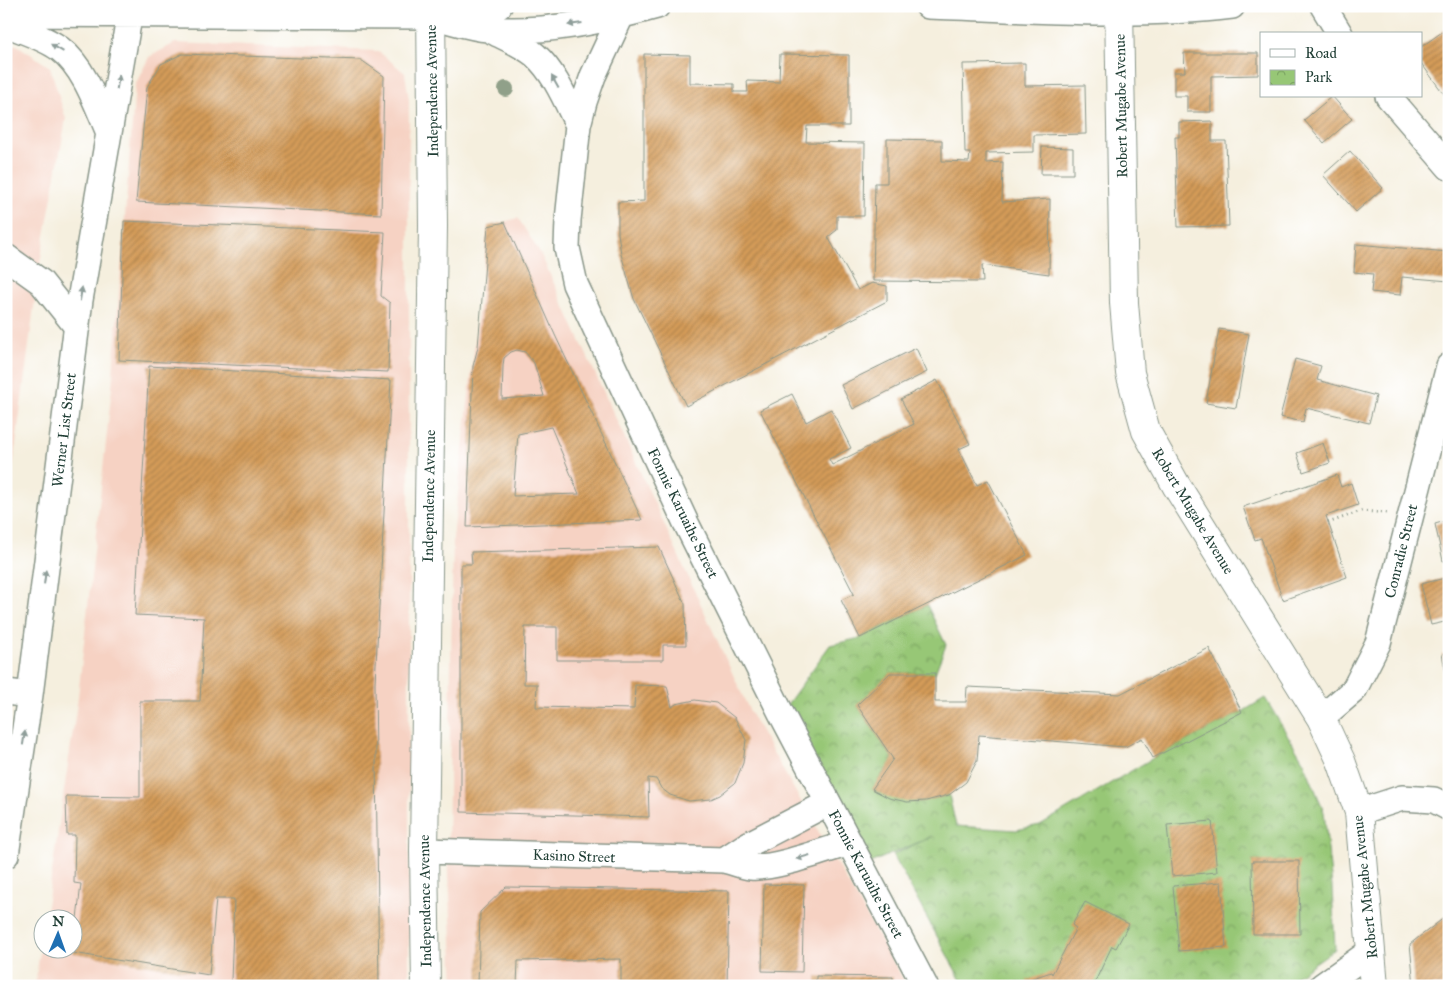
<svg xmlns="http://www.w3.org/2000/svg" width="1455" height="992" viewBox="0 0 1455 992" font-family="'IM FELL Great Primer',serif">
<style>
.built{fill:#f6d2c3}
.park{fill:url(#park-crowns);stroke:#5b8255}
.building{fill:url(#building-hatch);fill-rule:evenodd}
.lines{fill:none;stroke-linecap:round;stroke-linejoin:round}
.minor-casing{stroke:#8a9689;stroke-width:28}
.major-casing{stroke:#8a9689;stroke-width:30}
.path{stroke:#8a9689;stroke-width:3;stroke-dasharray:1 4;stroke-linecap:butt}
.minor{stroke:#fff;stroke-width:25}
.major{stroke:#fff;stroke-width:28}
.tree{fill:#90a089}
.oneway{fill:#8f9e9a}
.labels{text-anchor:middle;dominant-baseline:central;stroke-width:4;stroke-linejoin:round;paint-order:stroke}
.street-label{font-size:15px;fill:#1f3d34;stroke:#fff}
</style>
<defs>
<pattern id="park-crowns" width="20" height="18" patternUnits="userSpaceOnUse" patternTransform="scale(1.25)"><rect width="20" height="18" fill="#97c776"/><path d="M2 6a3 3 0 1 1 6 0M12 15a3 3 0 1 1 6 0" fill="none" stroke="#7ba362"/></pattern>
<pattern id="building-hatch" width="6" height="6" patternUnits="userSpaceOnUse" patternTransform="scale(1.25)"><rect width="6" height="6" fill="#d49b59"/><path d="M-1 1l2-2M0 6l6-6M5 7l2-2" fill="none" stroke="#ab804a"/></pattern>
</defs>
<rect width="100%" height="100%" fill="#fff"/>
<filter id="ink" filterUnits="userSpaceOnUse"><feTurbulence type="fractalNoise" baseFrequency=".02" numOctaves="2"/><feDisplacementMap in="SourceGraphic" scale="10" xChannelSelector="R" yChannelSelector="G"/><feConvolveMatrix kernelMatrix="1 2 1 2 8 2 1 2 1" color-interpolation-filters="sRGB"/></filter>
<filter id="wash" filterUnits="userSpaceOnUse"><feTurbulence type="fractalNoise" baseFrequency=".0096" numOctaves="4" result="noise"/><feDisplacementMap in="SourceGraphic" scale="20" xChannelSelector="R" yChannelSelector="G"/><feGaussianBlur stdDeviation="1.12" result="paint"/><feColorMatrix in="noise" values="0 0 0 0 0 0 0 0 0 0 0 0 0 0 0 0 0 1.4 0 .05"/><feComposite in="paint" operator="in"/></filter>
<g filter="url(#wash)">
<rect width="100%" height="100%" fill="#f5efde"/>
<path class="built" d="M175,43L378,51L405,73L409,100V986H35L42,936V950H72V920L45,919L78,697L112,387L135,85L149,57Z
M6,44L17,45L50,67L66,119L39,269L6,520Z
M518,218L541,255L751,714L907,986H454L448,852L453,537L488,226Z"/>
<path class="park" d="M927,605L946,645L935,673H890L857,705L893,759L872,789C903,805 916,804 949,795L956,826L1016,830L1040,825L1153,758L1242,712L1265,698L1304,762L1324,812L1332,887L1335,949L1282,986H964L893,855L931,837L863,866L781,713L830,645L860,638Z"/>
<g id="blocks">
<path class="building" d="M1449,27V101L1421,63V47Z
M1184,53H1258V75L1211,76V112H1187V96H1174V72H1185Z
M182,54L361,60L384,76L381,214L136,202L147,87L161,64Z
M644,54L690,55V83L734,84V92H748L747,81L779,82L780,54L849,55V126H807L806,142L865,143L864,216H837V230L828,237L858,290L872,283L887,286V301L686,406L634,299L621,254L618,233V202L644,201Z
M1025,63V86L1085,85L1086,134L1034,135V152L986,153V163L1003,162L1002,202L1050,199L1049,274L982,265L983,282L873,281L875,183H887V139L942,140V161L969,162L970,153H965L963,64Z
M1332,96L1352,119L1324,143L1304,120Z
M1212,121V141H1226L1229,226L1178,227L1175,137H1179V122Z
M1042,147L1073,148V174H1041Z
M1350,151L1383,188L1356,212L1323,175Z
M124,221L385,232L381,296L390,303L388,372L119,360Z
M505,222L555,335L642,520L467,527L473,366L478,347L488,226ZM517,350L525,352L534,363L544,396L502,399L503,366L504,358L511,352ZM551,427L579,494L513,496L518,434Z
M1356,244L1449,252V281L1402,277L1400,295L1371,292L1373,274L1354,272Z
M1219,329L1249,334L1236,408L1206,403Z
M916,348L927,372L853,409L841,385Z
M1295,359L1321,366L1317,380L1376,396L1369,423L1306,408L1303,422L1280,417Z
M149,366L391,380L375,683L379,986H304L231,981L234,899H216L209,975L73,953L81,884L74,883L75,835H67L66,796L140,797V701H200L204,618L135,615Z
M937,380L970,444L959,449L977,485L988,480L1027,555L860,638L841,600L854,594L760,410L792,394L806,422L831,409L851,448L829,459L832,465L914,424L901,399Z
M1323,443L1330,463L1303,472L1297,453Z
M1337,475L1341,487L1351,483L1358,505L1326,516L1347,577L1283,600L1261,538L1255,540L1243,507Z
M1449,520V560L1443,561L1435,524Z
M659,547L685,604L686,645H663V660H557V627H525L524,684H537L536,707L634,709L635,685L667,686L672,707L676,704L695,700L716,703L735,718L746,740L743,763L735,783L720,795L711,799L689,801L670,795L661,788L656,779L648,778L649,817L461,812V564H472L471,552Z
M1449,577V621L1431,625L1421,584Z
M1209,648L1242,712L1153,758L1142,738L1125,747L979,735L977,761L966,782L949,795L926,801L907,802L889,798L872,789L893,759L857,705L890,673H935V702H966L967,687L1120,694Z
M1449,653V684H1448L1442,654Z
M1212,821L1217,872L1172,876L1167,825Z
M1252,861H1299L1300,934H1253Z
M1221,882L1226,947L1179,951L1173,886Z
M764,884L804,885L802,972L762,971Z
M506,887L729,891L727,986H621V959L518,961L517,986H478L480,912Z
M1085,902L1129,924L1116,948L1112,946L1093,986H1029L1027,980L1051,972L1052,974L1076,928L1072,925Z
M1449,914V986H1414L1410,944Z
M816,976L893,977V986H816Z"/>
</g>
</g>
<g filter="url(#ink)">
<use href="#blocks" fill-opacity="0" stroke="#8a9689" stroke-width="1"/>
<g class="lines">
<defs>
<path id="minor" d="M928,6C1029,9 1132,18 1232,6
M1323,6L1340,34
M6,14L431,16L499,6
M621,16L593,76L584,102L578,125L568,220L567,248L575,284L686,523L781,713L925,986
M443,19C458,23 473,28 488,29C544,34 603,21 657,6
M6,24C22,31 46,38 60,49C84,67 97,105 109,133
M494,32C508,39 523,45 535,55C555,73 566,101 578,125
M1388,96L1449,167
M6,257L41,282L77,327
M6,692L30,695
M1321,718L1354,690L1378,643L1449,366
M1359,812L1402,798L1434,800L1449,808
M424,851L724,860C733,862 742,866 751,867C775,869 825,850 850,843
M6,855L30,695L80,300L131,6
M724,860L747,845L828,803
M1322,986L1371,951"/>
<path id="major" d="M1119,6L1124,303L1130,373L1146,431L1176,485L1321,718L1341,761L1359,812L1374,986
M426,986L424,851L433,226L431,6"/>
</defs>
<use href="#minor" class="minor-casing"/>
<use href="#major" class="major-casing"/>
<path class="path" d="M1328,523L1361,511L1388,513"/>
<use href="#minor" class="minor"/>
<use href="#major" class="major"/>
</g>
<circle class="tree" cx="506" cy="89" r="8"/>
<defs><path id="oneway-solid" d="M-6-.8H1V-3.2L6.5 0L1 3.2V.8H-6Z" transform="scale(1.25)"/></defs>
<g class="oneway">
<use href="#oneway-solid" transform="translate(575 24) rotate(172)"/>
<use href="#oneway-solid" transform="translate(57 48) rotate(-149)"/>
<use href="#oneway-solid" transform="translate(118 82) rotate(-80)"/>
<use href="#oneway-solid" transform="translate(555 82) rotate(-119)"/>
<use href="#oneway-solid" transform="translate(81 294) rotate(-81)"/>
<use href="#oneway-solid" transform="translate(45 577) rotate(-83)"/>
<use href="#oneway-solid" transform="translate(24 738) rotate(-81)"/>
<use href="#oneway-solid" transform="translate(803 857) rotate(164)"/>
</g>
</g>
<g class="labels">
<g class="street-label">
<text transform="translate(432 91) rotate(-91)">Independence Avenue</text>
<text transform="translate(1121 106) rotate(-91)">Robert Mugabe Avenue</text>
<text transform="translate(64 430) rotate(-83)">Werner List Street</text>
<text transform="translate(429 496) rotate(-89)">Independence Avenue</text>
<text transform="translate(1193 511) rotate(59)">Robert Mugabe Avenue</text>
<text transform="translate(683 513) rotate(64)">Fonnie Karuaihe Street</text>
<text transform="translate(1401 551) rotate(-76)">Conradie Street</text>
<text transform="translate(574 856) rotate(2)">Kasino Street</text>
<text transform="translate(866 874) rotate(62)">Fonnie Karuaihe Street</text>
<text transform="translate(1365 887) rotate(-96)">Robert Mugabe Avenue</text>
<text transform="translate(425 901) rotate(-91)">Independence Avenue</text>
</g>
</g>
<rect width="1455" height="992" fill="none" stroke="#fff" stroke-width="25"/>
<rect x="1260" y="32" width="162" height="65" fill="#ffffff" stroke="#a5b1ae"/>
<rect x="1270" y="49" width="25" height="8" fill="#ffffff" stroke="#a5b1ae"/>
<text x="1305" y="58" font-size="15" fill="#1f3d34">Road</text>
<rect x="1270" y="70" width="25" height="15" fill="url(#park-crowns)" stroke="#a5b1ae"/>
<text x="1305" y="82" font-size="15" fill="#1f3d34">Park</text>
<g transform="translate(58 934) rotate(2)"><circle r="24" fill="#ffffff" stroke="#a5b1ae"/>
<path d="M0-4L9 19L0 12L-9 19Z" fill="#1f6fb2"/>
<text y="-8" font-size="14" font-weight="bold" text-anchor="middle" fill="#1f3d34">N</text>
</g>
</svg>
